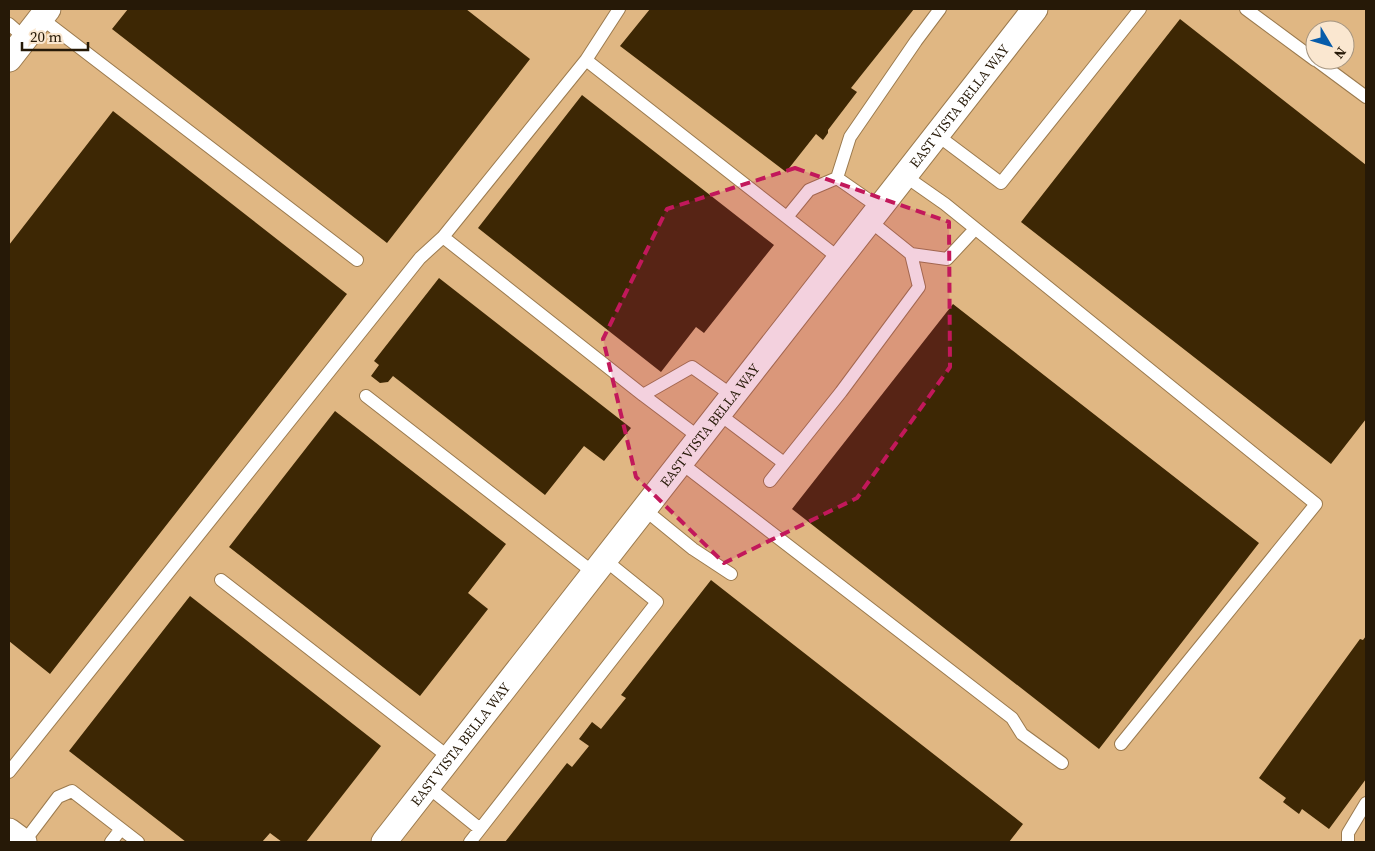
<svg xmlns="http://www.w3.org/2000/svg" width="1375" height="851" viewBox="0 0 1375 851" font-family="'Source Serif 4',serif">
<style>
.built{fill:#e0b783;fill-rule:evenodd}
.building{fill:#3d2704}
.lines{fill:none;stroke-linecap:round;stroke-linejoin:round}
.lane-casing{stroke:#9b7a4e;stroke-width:14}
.street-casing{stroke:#9b7a4e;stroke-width:27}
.lane{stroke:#fff;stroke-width:12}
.street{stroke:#fff;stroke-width:25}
.marked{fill:#c2185b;fill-opacity:0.2;stroke:#c2185b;stroke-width:4;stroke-dasharray:10 6;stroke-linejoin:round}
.labels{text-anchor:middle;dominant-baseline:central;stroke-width:5;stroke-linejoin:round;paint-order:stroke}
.street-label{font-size:14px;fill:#261907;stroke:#fae7d0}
</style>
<rect width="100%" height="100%" fill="#e7c395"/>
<path class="built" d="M9,9H1366V842H9ZM1315,30H1345V60H1315Z"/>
<path class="building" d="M128,9H466L530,59L387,243L112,29Z
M650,9H914L851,88L857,92L828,130V133L823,140L816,134L786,172L620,46Z
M1180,19L1366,165V419L1331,464L1021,222Z
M582,95L774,245L704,333L696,327L661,372L478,228Z
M113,111L347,294L50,674L9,641V245Z
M439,278L631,428L604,461L584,446L545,495L393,376L388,382L380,383L371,376L379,365L374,361Z
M953,304L1259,543L1099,749L792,509Z
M335,411L506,544L468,593L488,609L420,696L229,547Z
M711,580L1023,824L1009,842H505L567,763L572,767L589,746L579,739L592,722L601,729L626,698L621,695Z
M190,596L381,746L306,842H282L270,833L262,842H186L69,751Z
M1366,636V779L1329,829L1302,809L1299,814L1283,802L1286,798L1259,778L1360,639L1363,640Z"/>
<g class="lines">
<defs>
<path id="lane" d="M619,9L586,60L443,237L643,395L700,438
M1246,9L1315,60
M41,18L357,260
M9,24L25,38
M586,60L840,259
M1316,60L1366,97
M937,135L1001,183L1140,9
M905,176L945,204L1316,504L1121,744
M837,178L850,137L916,41L940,9
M787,217L809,190L837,178L880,208
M911,254L947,259L975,229
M643,395L692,367L733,396
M366,396L594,573
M719,414L784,463
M681,463L1012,718L1022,734L1062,763
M770,481L841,392L919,287L911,254L870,221
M644,509L693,549L731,574
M221,580L450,758
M9,772L420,258L443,237
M428,787L480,829
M24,842L58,797L72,791L138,842
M111,842L121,829
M470,842L657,602L605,560
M1348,842V833L1366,803"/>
<g id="street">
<path d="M9,59L48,9"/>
<path d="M9,831L24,842"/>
<path id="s1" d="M384,842L1035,9"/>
</g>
</defs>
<use href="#lane" class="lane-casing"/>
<use href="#street" class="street-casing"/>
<use href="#lane" class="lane"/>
<use href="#street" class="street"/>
</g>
<path class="marked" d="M795,168L949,222L950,367L857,498L724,563L636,477L603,339L667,209Z"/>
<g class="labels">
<g class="street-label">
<text stroke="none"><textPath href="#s1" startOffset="934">EAST VISTA BELLA WAY</textPath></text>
<text stroke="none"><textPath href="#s1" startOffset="529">EAST VISTA BELLA WAY</textPath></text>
<text stroke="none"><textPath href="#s1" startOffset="124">EAST VISTA BELLA WAY</textPath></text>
</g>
</g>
<rect width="1375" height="851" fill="none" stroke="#261907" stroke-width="20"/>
<g transform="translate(1330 45) rotate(128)"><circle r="24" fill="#fae7d0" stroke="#a59580"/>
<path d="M0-4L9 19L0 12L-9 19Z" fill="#075caa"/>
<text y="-8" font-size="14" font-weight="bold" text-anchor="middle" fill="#261907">N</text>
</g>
<path d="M22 42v8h66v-8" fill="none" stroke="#261907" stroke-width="2.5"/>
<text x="30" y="42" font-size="15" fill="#261907" stroke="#fae7d0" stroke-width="4" paint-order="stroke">20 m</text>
</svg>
